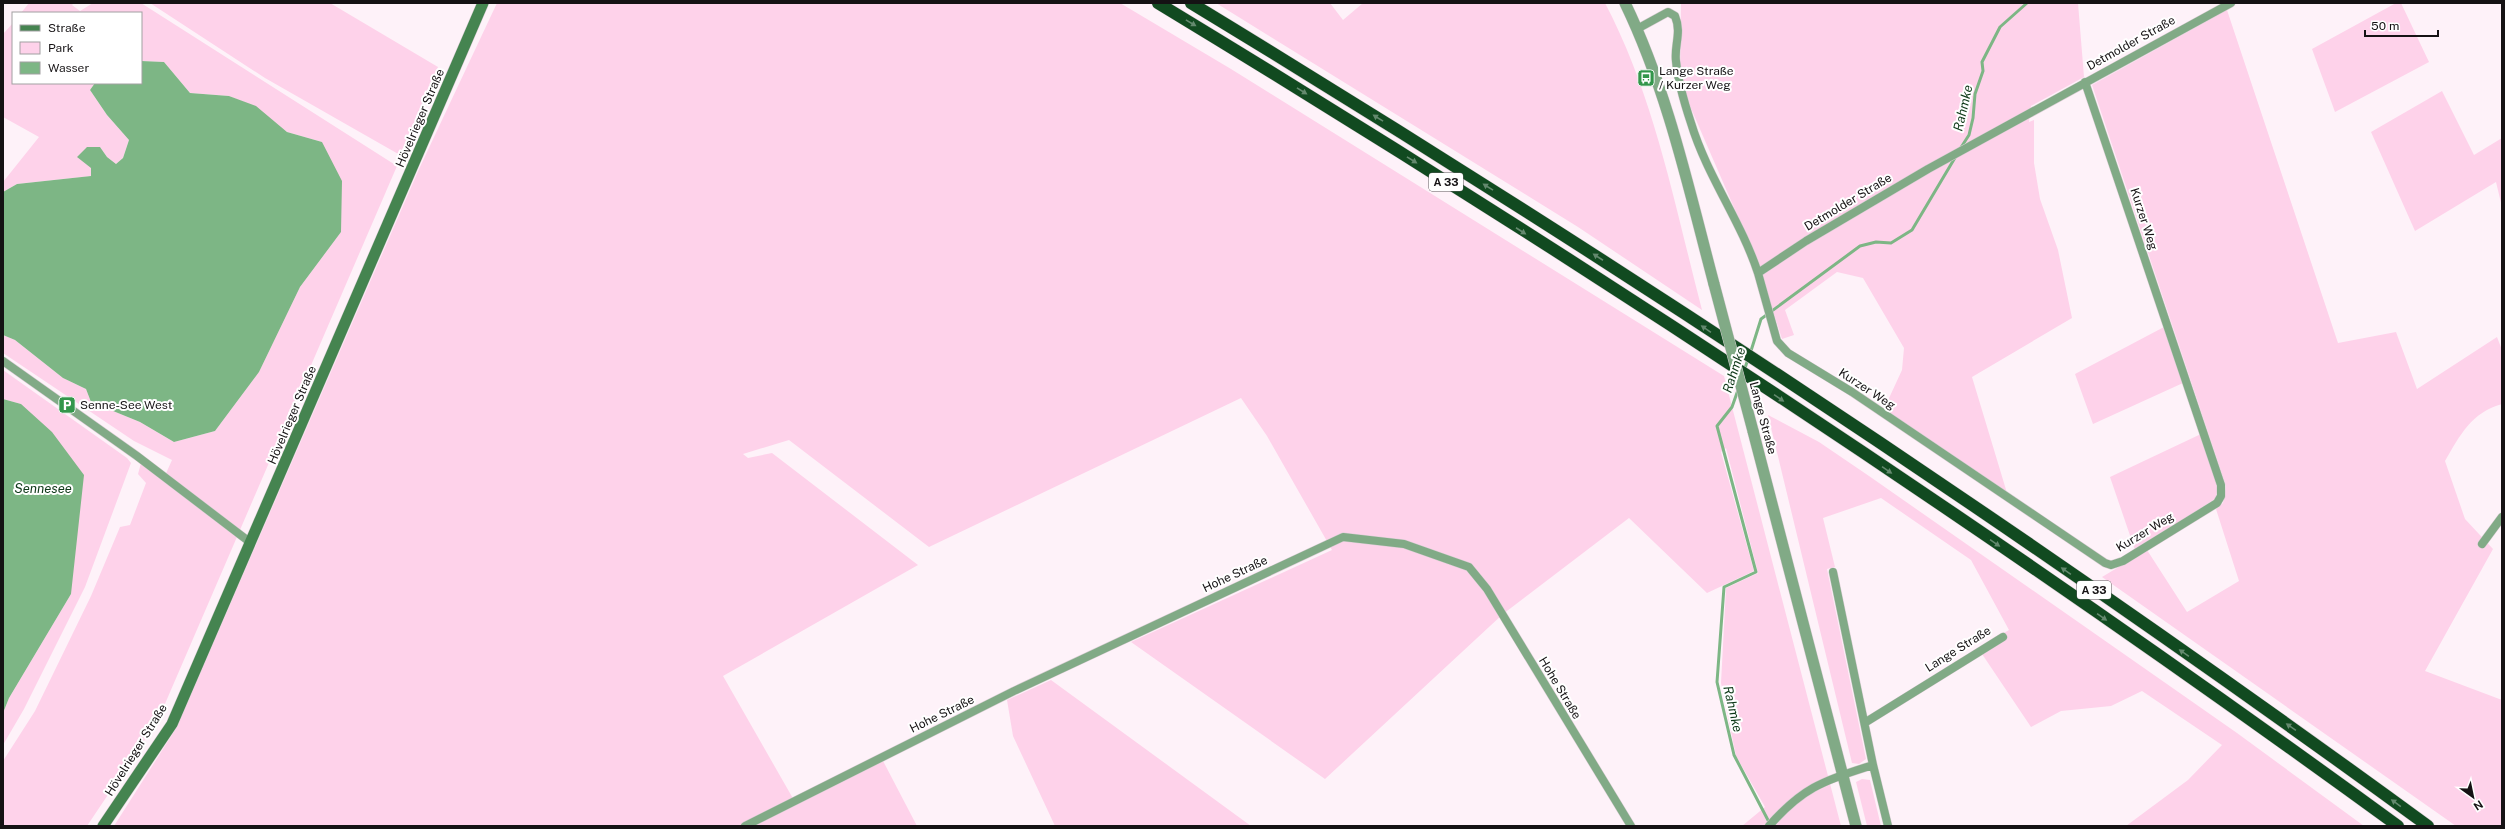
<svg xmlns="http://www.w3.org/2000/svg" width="2505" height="829" viewBox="0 0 2505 829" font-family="'Public Sans',sans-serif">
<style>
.green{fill:#fed2ea}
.water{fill:#7db685}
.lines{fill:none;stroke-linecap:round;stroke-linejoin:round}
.stream{stroke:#7db685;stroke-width:3}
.minor-casing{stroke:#d9ced4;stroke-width:9}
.tertiary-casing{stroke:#d9ced4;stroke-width:12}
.secondary-casing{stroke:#d9ced4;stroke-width:12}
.motorway-casing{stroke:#d9ced4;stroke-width:13}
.minor{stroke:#81aa86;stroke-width:8}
.tertiary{stroke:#81aa86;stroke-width:11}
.secondary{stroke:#458450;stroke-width:11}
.motorway{stroke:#114a20;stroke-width:12}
.tertiary-bridge-casing{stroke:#d9ced4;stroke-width:12;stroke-linecap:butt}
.tertiary-bridge{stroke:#81aa86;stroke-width:11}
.oneway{fill:#64896e}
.labels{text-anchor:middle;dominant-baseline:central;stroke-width:4;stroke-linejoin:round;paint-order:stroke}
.shield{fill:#fff;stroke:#5b595a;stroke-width:1}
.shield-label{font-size:11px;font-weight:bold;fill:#151214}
.street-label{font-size:12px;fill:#151214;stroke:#fff}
.poi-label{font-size:12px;fill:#151214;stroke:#fff;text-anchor:start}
.water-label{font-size:13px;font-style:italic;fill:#0f3919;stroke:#fff}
</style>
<rect width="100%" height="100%" fill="#fef2f9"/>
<path class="green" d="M29,3H74L72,5L80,11L93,3H141L397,166L158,720L87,826H3V761L35,711L91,596L120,527L130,525L146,483L138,474L141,463L163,480L172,460L134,441L3,353V335L15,340L63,378L86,389L91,402L140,422L174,442L215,431L259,372L300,287L341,232L322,142L287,132L256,107L229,96L190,93L164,62L141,61V13H21Z
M150,3H330L438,67L400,155L265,78Z
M497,3H1120L1231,69L1724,376L1841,826H1742L1765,807L1736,756L1721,683L1726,588L1758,573L1726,448L1721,452L1754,571L1707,593L1629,518L1503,614L1325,779L1131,642L1332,550L1267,436L1241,398L929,547L789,440L743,454L748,458L772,453L918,565L723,676L795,802L882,759L917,826H114L177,727L419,169Z
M1216,3H1330L1343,20L1363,3H1605C1655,98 1675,207 1702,310L1578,227Z
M1681,3H2078L2084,77L2031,106L2029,122L2034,120V163L2040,199L2058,250L2072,318L1972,377L2007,493L1884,409L1902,370L1904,348L1863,278L1837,272L1785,310L1794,335L1782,339L1755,256L1680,83Z
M2396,3H2401L2429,62L2335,112L2312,49Z
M2227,10L2338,343L2396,332L2417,389L2497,337L2502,350V404C2472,412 2460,435 2445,461L2465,519L2493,549L2425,671L2502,700V826H2456L2102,577L2147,550L2187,612L2239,581L2216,509L2223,503L2226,486L2092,85Z
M13,23V83H95L90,90L107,115L129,140L123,158L116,164L107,157L100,147L91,168V176L17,184L3,192V182L39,137L3,117V34Z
M2442,91L2474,155L2502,138V207L2496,182L2415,231L2371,132Z
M2164,327L2183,383L2093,424L2075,374Z
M3,370L127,458L131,463L85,587L24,709L3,745V713L9,698L71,594L21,404L3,399Z
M1768,415L1819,442L1869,476L2237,733L2364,826H2126L2188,780L2222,745L2142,691L2111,706L2061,711L2031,727L1978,648L2009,630L1971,560L1881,498L1823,518L1835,567L1827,569L1866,759L1859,764L1852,763Z
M2201,434C2206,450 2223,484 2215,499L2135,550L2110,477Z
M1051,680L1251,826H1055L1013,736L1007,700Z
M1862,779L1870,780L1881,826H1867L1856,782Z"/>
<path class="water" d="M141,61L164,62L190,93L229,96L256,106L287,132L322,142L342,181L341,232L300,287L259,372L215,431L174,442L140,422L91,402L86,389L63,378L15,340L3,335V192L17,184L91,176V168L77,157L87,147H100L107,157L116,164L123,158L129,140L107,115L90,90L95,83H141Z
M3,399L21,404L52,432L84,475L71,594L9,698L3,713Z"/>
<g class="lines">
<path class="stream" d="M1960,149L1969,135L1973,118L1975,94L1983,71L1982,62L2000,27L2027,3
M1750,354L1761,319L1860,246L1876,242L1891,243L1912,230L1956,156
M1744,371L1748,359
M1738,390L1732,407L1717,426L1756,572L1724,587L1717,682L1734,755L1770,824"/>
<defs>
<path id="minor" d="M1637,29L1668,12L1675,16C1682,33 1674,45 1676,61C1678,82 1684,102 1691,123C1707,176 1741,221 1758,273L1806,241L1928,169L2231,3
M1758,273L1777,341L1788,353L1852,392L2105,563L2111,565L2123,561L2217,503L2221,496V485L2085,82
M3,361L137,456L251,543
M2482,544L2502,517
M1866,722L2003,637
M1873,765L1888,826
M745,826L1014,691L1343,537L1404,544L1469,567L1487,589L1631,826
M1769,826C1804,786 1824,781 1873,765L1833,572"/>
<path id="tertiary" d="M1625,3C1668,92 1689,190 1714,284
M1753,431L1856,826"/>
<path id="secondary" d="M103,826L172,724L483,3"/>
<path id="motorway" d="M1158,3C1582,260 1997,534 2398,826
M1191,3C1614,260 2028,534 2428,826"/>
</defs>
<use href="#minor" class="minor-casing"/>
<use href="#tertiary" class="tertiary-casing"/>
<use href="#secondary" class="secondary-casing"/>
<use href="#motorway" class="motorway-casing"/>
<use href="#minor" class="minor"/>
<use href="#tertiary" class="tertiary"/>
<use href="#secondary" class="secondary"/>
<use href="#motorway" class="motorway"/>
<defs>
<path id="tertiary-bridge" d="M1714,284L1753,431"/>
</defs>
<use href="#tertiary-bridge" class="tertiary-bridge-casing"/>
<use href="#tertiary-bridge" class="tertiary-bridge"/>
</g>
<defs><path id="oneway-solid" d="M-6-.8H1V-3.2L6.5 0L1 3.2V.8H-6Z"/></defs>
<g class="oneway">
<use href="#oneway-solid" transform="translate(1191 23) rotate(31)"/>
<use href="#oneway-solid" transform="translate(1302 91) rotate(32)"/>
<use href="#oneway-solid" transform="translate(1378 118) rotate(-148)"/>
<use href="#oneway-solid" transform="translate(1412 160) rotate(32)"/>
<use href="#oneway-solid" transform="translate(1488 187) rotate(-148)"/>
<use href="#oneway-solid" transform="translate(1521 231) rotate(33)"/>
<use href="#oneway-solid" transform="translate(1598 257) rotate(-147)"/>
<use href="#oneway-solid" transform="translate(1706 329) rotate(-146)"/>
<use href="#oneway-solid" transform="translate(1779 398) rotate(34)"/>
<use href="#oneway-solid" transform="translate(1887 470) rotate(34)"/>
<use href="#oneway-solid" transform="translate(1995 543) rotate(34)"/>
<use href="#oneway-solid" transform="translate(2066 571) rotate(-145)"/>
<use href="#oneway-solid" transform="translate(2102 617) rotate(35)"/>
<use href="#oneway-solid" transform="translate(2184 653) rotate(-145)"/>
<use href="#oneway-solid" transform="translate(2291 727) rotate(-145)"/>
<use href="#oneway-solid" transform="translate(2396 803) rotate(-144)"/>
</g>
<defs>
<symbol id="bus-square" viewBox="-11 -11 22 22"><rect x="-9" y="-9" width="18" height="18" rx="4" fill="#33964b" stroke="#fff"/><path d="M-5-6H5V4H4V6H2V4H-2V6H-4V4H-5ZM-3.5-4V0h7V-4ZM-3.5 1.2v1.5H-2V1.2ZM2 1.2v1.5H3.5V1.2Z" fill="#fff"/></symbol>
<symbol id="parking-square" viewBox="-11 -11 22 22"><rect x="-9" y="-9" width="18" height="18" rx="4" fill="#33964b" stroke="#fff"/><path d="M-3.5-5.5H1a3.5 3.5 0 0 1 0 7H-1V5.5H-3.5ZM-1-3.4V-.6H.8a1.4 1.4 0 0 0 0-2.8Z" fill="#fff"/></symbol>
</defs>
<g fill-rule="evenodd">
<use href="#bus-square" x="1636" y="68" width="20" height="20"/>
<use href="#parking-square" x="57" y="395" width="20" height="20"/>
</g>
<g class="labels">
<g class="shield">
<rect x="1429" y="173" width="34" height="18" rx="3"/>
<rect x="2077" y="581" width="34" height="18" rx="3"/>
</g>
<g class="shield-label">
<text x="1446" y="182">A 33</text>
<text x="2094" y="590">A 33</text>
</g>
<g class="street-label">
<text transform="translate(2131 43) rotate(-29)">Detmolder Straße</text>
<text transform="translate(420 118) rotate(-67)">Hövelrieger Straße</text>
<text transform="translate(1848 202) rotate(-31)">Detmolder Straße</text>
<text transform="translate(2144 219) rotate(72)">Kurzer Weg</text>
<text transform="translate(1867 389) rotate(33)">Kurzer Weg</text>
<text transform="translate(292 415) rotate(-67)">Hövelrieger Straße</text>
<text transform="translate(1763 418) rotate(75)">Lange Straße</text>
<text transform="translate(2145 532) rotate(-31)">Kurzer Weg</text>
<text transform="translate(1235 574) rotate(-25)">Hohe Straße</text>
<text transform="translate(1958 649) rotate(-32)">Lange Straße</text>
<text transform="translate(1560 688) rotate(59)">Hohe Straße</text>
<text transform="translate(942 714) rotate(-26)">Hohe Straße</text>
<text transform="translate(136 750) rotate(-58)">Hövelrieger Straße</text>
</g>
<g class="poi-label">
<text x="1659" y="71">Lange Straße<tspan x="1659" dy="14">/ Kurzer Weg</tspan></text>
<text x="80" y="405">Senne-See West</text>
</g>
<g class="water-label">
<text transform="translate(1963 108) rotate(-77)">Rahmke</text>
<text transform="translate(1734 370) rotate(-72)">Rahmke</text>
<text x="43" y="488">Sennesee</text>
<text transform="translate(1733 709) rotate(77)">Rahmke</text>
</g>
</g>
<rect width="2505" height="829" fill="none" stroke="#151214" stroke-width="8"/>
<rect x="12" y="12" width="130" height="72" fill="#ffffff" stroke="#a1a0a1"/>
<rect x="20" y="25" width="20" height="6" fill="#458450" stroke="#a1a0a1"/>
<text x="48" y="32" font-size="12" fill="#151214">Straße</text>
<rect x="20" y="42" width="20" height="12" fill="#fed2ea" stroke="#a1a0a1"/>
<text x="48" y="52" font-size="12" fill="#151214">Park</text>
<rect x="20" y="62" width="20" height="12" fill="#7db685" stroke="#a1a0a1"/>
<text x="48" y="72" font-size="12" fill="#151214">Wasser</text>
<g transform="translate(2473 797) rotate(147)" stroke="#ffffff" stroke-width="3" paint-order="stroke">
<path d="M0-3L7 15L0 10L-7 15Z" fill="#151214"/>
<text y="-6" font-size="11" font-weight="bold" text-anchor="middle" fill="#151214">N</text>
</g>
<path d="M2365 30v6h73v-6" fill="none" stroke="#151214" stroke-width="2"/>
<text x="2371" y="30" font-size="12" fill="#151214" stroke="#ffffff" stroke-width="3" paint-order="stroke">50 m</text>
</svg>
